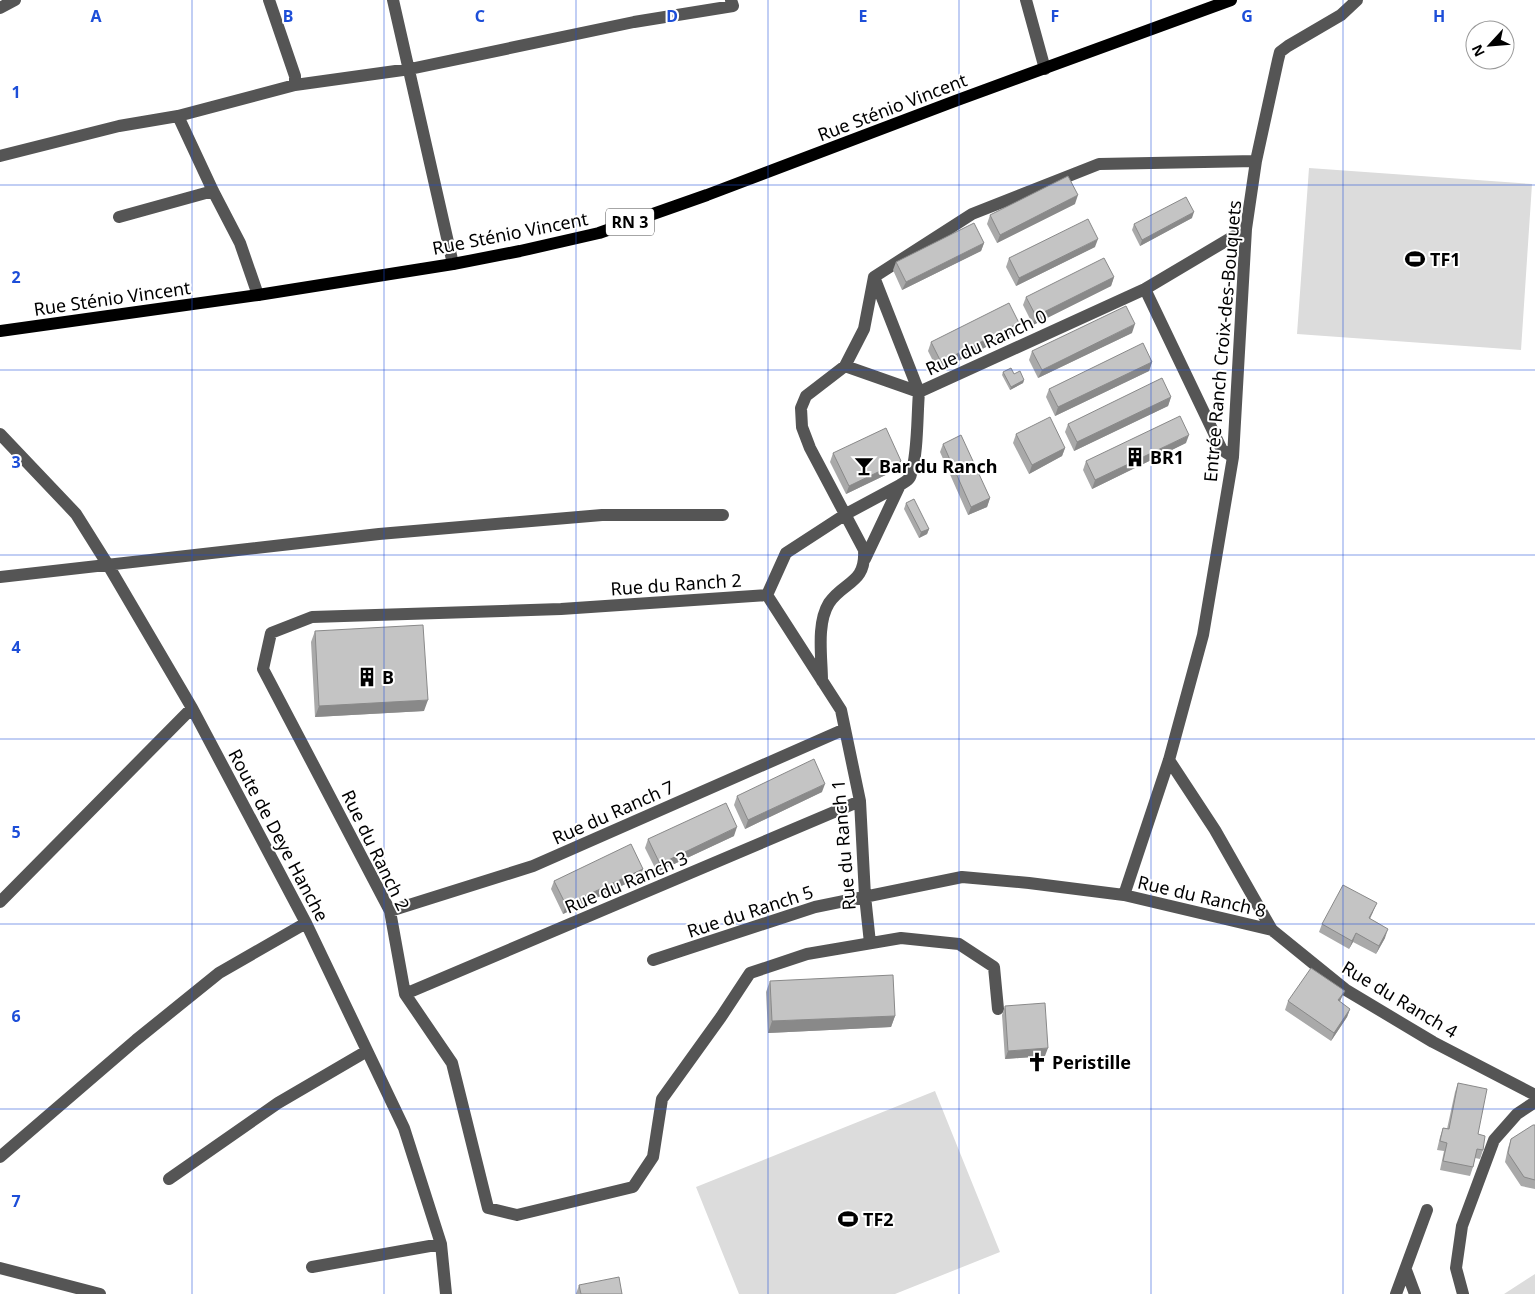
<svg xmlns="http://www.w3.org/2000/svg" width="1535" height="1294" viewBox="0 0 1535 1294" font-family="'Noto Sans',sans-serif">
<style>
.green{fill:#dcdcdc}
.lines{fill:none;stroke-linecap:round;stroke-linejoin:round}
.minor{stroke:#555;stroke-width:12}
.major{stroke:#000;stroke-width:12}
.wall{fill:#a9a9a9}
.shaded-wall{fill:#898989}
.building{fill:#c4c4c4;stroke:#898989}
.grid{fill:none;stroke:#1d4ed8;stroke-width:1;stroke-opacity:0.55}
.labels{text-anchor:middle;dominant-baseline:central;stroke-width:4;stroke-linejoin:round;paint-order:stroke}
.shield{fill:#fff;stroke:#4c4c4c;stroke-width:1}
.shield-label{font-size:16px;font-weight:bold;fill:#000}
.street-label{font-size:18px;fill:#000;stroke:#fff}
.poi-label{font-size:18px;font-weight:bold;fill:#000;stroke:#fff;text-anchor:start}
.grid-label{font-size:16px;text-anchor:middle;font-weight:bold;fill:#1d4ed8;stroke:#fff;stroke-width:4;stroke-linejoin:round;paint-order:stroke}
</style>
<rect width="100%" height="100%" fill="#fff"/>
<path class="green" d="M1309,168L1532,184L1521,350L1297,334Z
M935,1091L1000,1252L895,1294H739L696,1187Z
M1535,1274V1294H1504Z"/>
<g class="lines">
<path class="minor" d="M393,0L453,264
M1026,0L1045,69
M0,8L15,0
M295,85L410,69L634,22L733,6L731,0
M178,116L295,85V76L269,0
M0,156L119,126L178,116L213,191L240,243L258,295
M119,217L213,191
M1246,229L1145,289L919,392L874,277L972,214L1099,164L1256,161
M1145,289L1222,450L1233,457
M845,366L919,392C917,415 918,454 911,474C910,480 905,482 900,485L846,514L786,553L767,595L841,710L860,801L865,896L870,943
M0,434L76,514L108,565L192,708L306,923L404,1128L441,1244L446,1294
M865,559L900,485
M0,577L379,534L602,515H723
M767,595L561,609L312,617L271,633L263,669L390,911L405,994L452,1063L488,1208L517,1215L633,1187L653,1157L662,1099L721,1017L750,973L807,954L901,938L959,944L994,967L998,1009
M822,681C822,658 816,624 829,603C844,581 866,584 864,550L810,448L802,427L801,408L806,396L845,366L864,329L874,277
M1169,760L1215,830L1272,930L1346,990L1433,1042L1535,1095
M1124,895L1169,760L1203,635L1233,457L1246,229L1256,161L1278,60L1280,52L1288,46L1341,15L1357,0
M0,902L192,708
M390,911L533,866L845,729
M653,960L815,907L962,877L1029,883L1124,895L1272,930
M405,994L860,801
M0,1157L136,1040L219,973L306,923
M169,1179L278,1103L367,1051
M312,1267L441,1244
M0,1268L100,1294
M1406,1270L1415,1294
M1396,1294L1427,1210
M1463,1294L1456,1268L1462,1226L1494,1140L1517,1114L1535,1102"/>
<path class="major" d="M0,331L258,295L453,264L520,251L599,233L707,195L955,101L1231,0"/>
</g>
<path class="wall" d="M1075,204L997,243L987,224L990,215Z
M1192,218L1140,246L1132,230L1134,224Z
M984,243L981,251L902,290L893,270L896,262Z
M1095,247L1016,286L1006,267L1009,258Z
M1114,277L1111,286L1033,325L1023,305L1026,297Z
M1019,323L1016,332L938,371L928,351L931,342Z
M1132,333L1038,378L1029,360L1032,351Z
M1152,362L1149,371L1055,416L1046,397L1049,389Z
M1003,372L1014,374L1024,380L1023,383L1010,390L1002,375Z
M1171,397L1168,406L1074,451L1065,432L1068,424Z
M1016,434L1065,448L1062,456L1029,474L1013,443Z
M1186,443L1092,489L1083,470L1086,461Z
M943,444L990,498L987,507L968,515L940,452Z
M833,453L901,461L898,469L846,494L830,462Z
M906,503L929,529L927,534L919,538L904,509Z
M315,631L424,711L315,717L311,642Z
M822,792L745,829L734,805L737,796Z
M734,836L657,872L645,848L648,839Z
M643,869L640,877L563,914L551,889L554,881Z
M1373,912L1370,919L1385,938L1376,954L1353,942L1349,949L1319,932L1322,924Z
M770,981L895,1016L891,1027L768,1033L766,992Z
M1341,999L1340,1002L1350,1009L1347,1017L1331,1041L1285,1010L1288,1001Z
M1005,1006L1045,1056L1005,1059L1002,1015Z
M1458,1083L1478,1134L1483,1150L1480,1159L1475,1158L1473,1167L1470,1176L1440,1170L1444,1151L1437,1150L1440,1137L1443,1128L1447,1129L1455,1092Z
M1535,1125V1189L1521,1186L1505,1162L1508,1148L1511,1139Z
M579,1285L622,1294H576Z"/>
<path class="shaded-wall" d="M1078,195L1075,204L997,243L1000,235Z
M1194,212L1192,218L1140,246L1142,240Z
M1098,239L1095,247L1016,286L1019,278Z
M984,243L981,251L902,290L906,282Z
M1114,277L1111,286L1033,325L1036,316Z
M1019,323L1016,332L938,371L941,362Z
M1135,324L1132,333L1038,378L1042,370Z
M1152,362L1149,371L1055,416L1058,407Z
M1024,380L1023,383L1010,390L1011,387Z
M1171,397L1168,406L1074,451L1077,442Z
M1189,435L1186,443L1092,489L1095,480Z
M1065,448L1062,456L1029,474L1032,465Z
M901,461L898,469L846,494L849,486Z
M990,498L987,507L968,515L971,507Z
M929,529L927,534L919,538L921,532Z
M428,700L424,711L315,717L319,706Z
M825,784L822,792L745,829L748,820Z
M737,827L734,836L657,872L660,864Z
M643,869L640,877L563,914L566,905Z
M1377,903L1373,912L1365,927L1369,918Z
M1388,929L1385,938L1376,954L1379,946Z
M1356,933L1353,942L1349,949L1352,941Z
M1345,991L1341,999L1335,1009L1338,1000Z
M1350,1009L1347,1017L1331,1041L1334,1033Z
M895,1016L891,1027L768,1033L772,1021Z
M1048,1048L1045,1056L1005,1059L1008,1051Z"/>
<path class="building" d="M1068,176L1078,195L1000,235L990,215Z
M1186,197L1194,212L1142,240L1134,224Z
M1088,219L1098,239L1019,278L1009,258Z
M974,223L984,243L906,282L896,262Z
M1104,258L1114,277L1036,316L1026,297Z
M1009,303L1019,323L941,362L931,342Z
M1126,306L1135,324L1042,370L1032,351Z
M1143,343L1152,362L1058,407L1049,389Z
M1011,368L1014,374L1020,371L1024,380L1011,387L1003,372Z
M1162,378L1171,397L1077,442L1068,424Z
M1180,416L1189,435L1095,480L1086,461Z
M1050,417L1065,448L1032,465L1016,434Z
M886,428L901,461L849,486L833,453Z
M961,435L990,498L971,507L943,444Z
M914,499L929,529L921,532L906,503Z
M423,625L428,700L319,706L315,631Z
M814,759L825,784L748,820L737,796Z
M726,803L737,827L660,864L648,839Z
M631,844L643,869L566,905L554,881Z
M1343,885L1377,903L1369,918L1388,929L1379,946L1356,933L1352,941L1322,924Z
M1311,968L1345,991L1338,1000L1350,1009L1334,1033L1288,1001Z
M893,975L895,1016L772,1021L770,981Z
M1045,1003L1048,1048L1008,1051L1005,1006Z
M1458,1083L1487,1089L1478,1134L1485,1136L1483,1150L1477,1149L1473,1167L1443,1161L1447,1143L1440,1141L1443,1128L1449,1129Z
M1533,1125H1535V1180L1524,1177L1508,1153L1511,1139Z
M619,1277L622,1294H581L579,1285Z"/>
<path class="grid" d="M192,0V1294M384,0V1294M576,0V1294M768,0V1294M959,0V1294M1151,0V1294M1343,0V1294M0,185H1535M0,370H1535M0,555H1535M0,739H1535M0,924H1535M0,1109H1535"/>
<defs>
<symbol id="stadium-bare" viewBox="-9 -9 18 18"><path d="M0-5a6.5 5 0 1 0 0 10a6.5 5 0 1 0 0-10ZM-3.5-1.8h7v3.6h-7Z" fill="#000" stroke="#fff" stroke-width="2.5" paint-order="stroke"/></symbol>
<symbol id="building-bare" viewBox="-9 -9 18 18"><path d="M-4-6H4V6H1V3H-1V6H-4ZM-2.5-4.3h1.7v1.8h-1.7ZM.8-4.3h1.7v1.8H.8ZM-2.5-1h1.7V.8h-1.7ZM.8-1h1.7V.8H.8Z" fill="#000" stroke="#fff" stroke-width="2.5" paint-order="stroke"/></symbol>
<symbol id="bar-bare" viewBox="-9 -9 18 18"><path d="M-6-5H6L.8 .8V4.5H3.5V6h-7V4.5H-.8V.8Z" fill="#000" stroke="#fff" stroke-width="2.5" paint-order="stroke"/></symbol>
<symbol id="church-bare" viewBox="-9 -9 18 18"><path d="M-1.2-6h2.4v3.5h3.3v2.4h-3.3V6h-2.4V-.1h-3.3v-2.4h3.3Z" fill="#000" stroke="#fff" stroke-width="2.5" paint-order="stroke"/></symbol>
</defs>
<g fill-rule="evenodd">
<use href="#stadium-bare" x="1401" y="245" width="28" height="28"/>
<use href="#building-bare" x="1121" y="443" width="28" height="28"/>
<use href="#bar-bare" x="850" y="452" width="28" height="28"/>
<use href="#building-bare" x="353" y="663" width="28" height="28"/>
<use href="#church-bare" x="1023" y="1048" width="28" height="28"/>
<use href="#stadium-bare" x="834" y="1205" width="28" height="28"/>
</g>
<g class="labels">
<rect class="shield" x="606" y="208.5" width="48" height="27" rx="4"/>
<g class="shield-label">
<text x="630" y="222">RN 3</text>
</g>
<g class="street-label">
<text transform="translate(892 107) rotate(-21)">Rue Sténio Vincent</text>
<text transform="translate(510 233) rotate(-11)">Rue Sténio Vincent</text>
<text transform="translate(112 298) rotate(-8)">Rue Sténio Vincent</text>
<text transform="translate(1222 341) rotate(-85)">Entrée Ranch Croix-des-Bouquets</text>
<text transform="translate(986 342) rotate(-25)">Rue du Ranch 0</text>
<text transform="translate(676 584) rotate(-4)">Rue du Ranch 2</text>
<text transform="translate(613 812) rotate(-24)">Rue du Ranch 7</text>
<text transform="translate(279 835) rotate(62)">Route de Deye Hanche</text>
<text transform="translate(843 845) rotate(-95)">Rue du Ranch 1</text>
<text transform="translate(376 850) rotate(64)">Rue du Ranch 2</text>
<text transform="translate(626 882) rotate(-23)">Rue du Ranch 3</text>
<text transform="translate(1202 896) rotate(13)">Rue du Ranch 8</text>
<text transform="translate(750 911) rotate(-18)">Rue du Ranch 5</text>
<text transform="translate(1400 999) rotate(31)">Rue du Ranch 4</text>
</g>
<g class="poi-label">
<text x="1430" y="259">TF1</text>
<text x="1150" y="457">BR1</text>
<text x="879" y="466">Bar du Ranch</text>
<text x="382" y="677">B</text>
<text x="1052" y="1062">Peristille</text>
<text x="863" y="1219">TF2</text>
</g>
</g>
<g class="grid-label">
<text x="96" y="22">A</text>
<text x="288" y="22">B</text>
<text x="480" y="22">C</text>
<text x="672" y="22">D</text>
<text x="863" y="22">E</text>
<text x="1055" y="22">F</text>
<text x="1247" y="22">G</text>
<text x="1439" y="22">H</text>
<text x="16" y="98">1</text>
<text x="16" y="283">2</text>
<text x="16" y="468">3</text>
<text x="16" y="653">4</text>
<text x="16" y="838">5</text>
<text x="16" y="1022">6</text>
<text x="16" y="1207">7</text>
</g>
<g transform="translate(1490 45) rotate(244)"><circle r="24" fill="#ffffff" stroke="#999999"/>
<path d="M0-4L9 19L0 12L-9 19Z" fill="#000000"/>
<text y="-8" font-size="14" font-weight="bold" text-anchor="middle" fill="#000000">N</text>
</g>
</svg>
